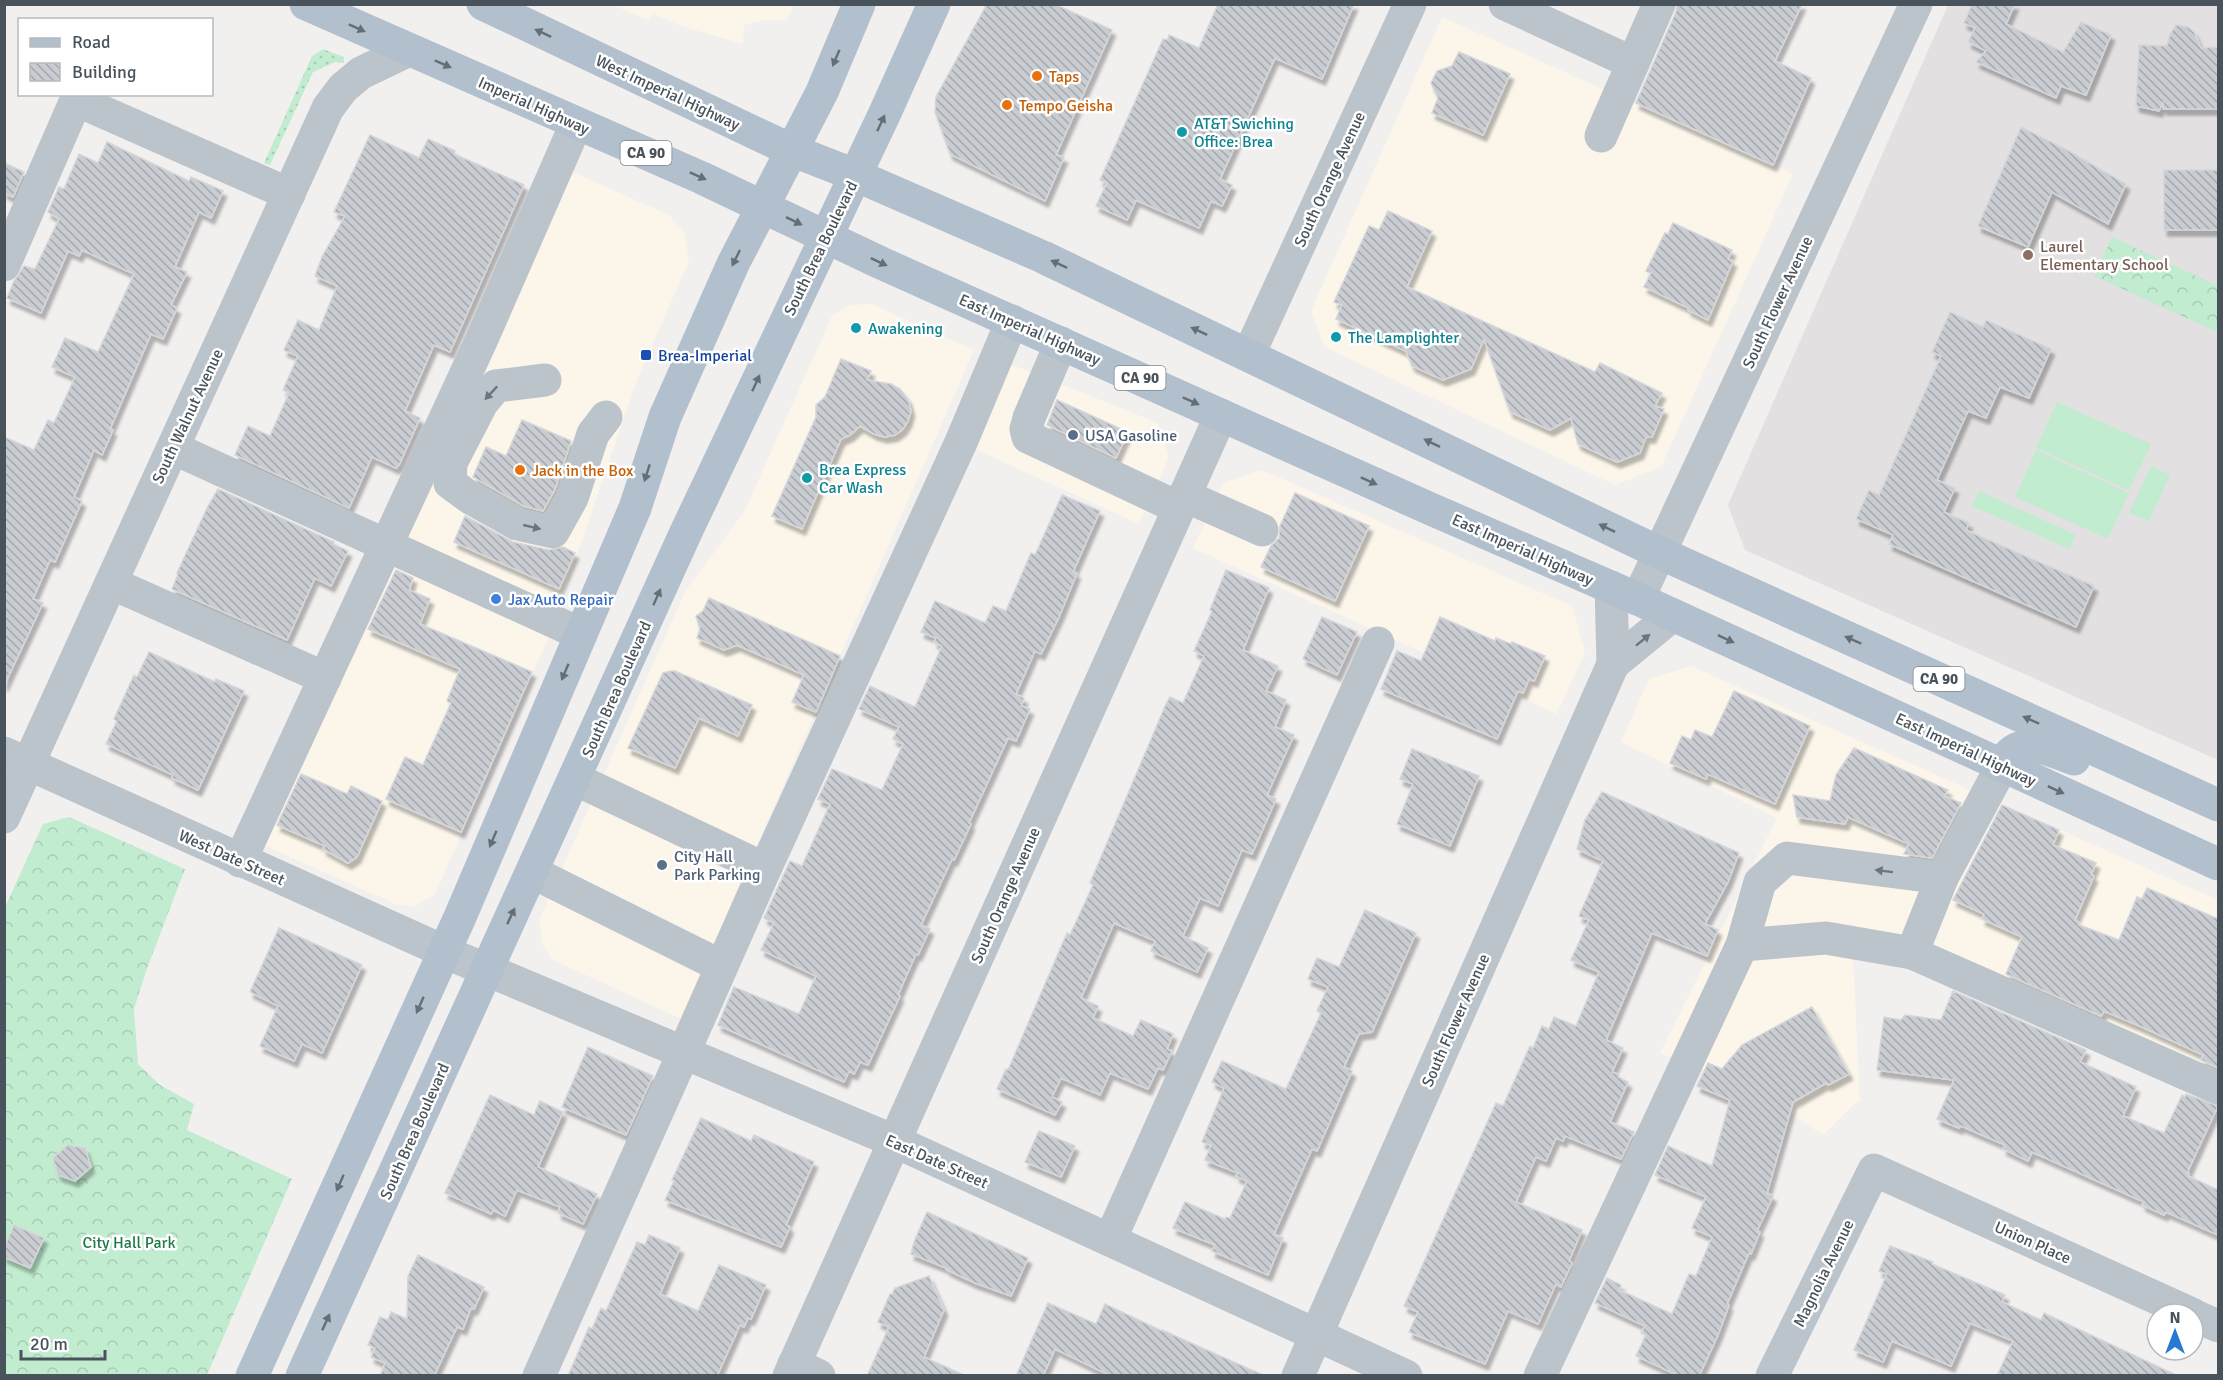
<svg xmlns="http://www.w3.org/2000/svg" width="2223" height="1380" font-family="Signika,sans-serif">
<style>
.commercial{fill:#fbf5ea}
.education{fill:#e2e0e1}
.grass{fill:url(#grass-dots)}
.forest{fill:url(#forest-crowns)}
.garden{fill:#c1ecd0}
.building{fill:url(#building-back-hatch);stroke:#d4d6da;stroke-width:1.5;filter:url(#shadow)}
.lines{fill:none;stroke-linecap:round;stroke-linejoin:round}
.minor{stroke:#bcc4cb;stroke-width:33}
.major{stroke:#b1c0cc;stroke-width:33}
.oneway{fill:#636e77}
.oneway2{fill:#6c757d}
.food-dot{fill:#e8710a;stroke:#fff;stroke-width:2}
.culture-dot{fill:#0f9aa8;stroke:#fff;stroke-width:2}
.education-dot{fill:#8d6e63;stroke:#fff;stroke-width:2}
.transit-dot{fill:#1a4fb4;stroke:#fff;stroke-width:2}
.service-dot{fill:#5c6f8a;stroke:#fff;stroke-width:2}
.shop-dot{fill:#3f7fe0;stroke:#fff;stroke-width:2}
.labels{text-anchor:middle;stroke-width:5;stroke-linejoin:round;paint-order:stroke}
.shield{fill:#fff;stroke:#80878c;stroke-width:1.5}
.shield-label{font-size:15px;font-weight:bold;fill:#49535b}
.food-label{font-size:16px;fill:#c56008;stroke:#fff;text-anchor:start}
.street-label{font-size:16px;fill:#49535b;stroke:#fff}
.culture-label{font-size:16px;fill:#0d838f;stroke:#fff;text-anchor:start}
.education-label{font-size:16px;fill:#785e54;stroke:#fff;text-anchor:start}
.transit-label{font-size:16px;fill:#164399;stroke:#fff;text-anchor:start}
.service-label{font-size:16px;fill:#4e5e75;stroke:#fff;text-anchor:start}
.shop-label{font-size:16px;fill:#366cbe;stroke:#fff;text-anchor:start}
.park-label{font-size:16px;fill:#1e7848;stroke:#fff}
</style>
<defs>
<pattern id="grass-dots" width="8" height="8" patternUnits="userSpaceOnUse" patternTransform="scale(1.5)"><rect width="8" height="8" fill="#c1ecd0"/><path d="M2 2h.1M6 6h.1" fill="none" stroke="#a7ccb5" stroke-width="1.8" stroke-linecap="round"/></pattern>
<pattern id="forest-crowns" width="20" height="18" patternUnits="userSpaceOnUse" patternTransform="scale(1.5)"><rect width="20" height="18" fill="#c1ecd0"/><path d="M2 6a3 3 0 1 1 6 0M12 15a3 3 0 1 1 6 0" fill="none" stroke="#a7ccb5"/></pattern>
<pattern id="building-back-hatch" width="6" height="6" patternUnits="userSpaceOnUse" patternTransform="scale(1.5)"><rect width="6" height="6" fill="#c9ccd1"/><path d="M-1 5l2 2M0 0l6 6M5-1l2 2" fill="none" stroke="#a5a8ad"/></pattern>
<filter id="shadow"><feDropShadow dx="3.5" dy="6" stdDeviation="1.5" flood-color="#0004"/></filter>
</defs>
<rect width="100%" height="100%" fill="#f2efef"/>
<g class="commercial">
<polygon points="613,5 794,5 787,20 766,20 744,25 743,44 681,26 653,14 649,21"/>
<polygon points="1442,17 1793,174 1661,467 1615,485 1325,347 1311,311"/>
<polygon points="563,168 669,215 684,232 689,261 637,380 548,639 435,894 414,907 395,904 261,844"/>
<polygon points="871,304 974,350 681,1019 551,959 542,943 539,920 686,590 744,512 832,316 849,305"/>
<polygon points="1008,363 1158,423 1169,457 1139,524 968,446"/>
<polygon points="1262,470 1572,606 1585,652 1557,714 1193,548 1223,483"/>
<polygon points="1691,666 2218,900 2218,1100 1921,965 1853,957 1860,1101 1852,1106 1823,1135 1752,1088 1660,1053 1777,818 1621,742 1649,679"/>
</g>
<polygon class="education" points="1948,5 2218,5 2218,760 1745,550 1728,505"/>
<polygon class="grass" points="323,49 344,57 344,63 335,62 313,72 270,165 264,163 312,56"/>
<g class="forest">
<polygon points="2112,237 2218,286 2218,328 2217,332 2094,276"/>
<polygon points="69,817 185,869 146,971 134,1009 138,1064 160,1085 194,1104 187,1130 292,1179 207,1375 5,1376 5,907 43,824"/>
</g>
<g class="garden">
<polygon points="2057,402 2151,444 2129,490 2036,448"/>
<polygon points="2036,450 2129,493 2108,539 2015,497"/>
<polygon points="2151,466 2170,475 2149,521 2129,513"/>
<polygon points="1979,491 2076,535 2069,549 1972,506"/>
</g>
<g class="building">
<polygon points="987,4 1054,4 1112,30 1056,155 1064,157 1045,201 950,154 935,112 936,97"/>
<polygon points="1218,4 1354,4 1322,79 1275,58 1220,179 1232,185 1222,206 1211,201 1199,228 1136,200 1127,220 1096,206 1107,183 1100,180 1163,39 1168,40 1169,35 1199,48"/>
<polygon points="1677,4 1802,4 1775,61 1811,78 1773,165 1636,103 1676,12"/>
<polygon points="1972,4 2015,4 2006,24 2063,52 2081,22 2111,35 2086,95 2061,86 2056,98 1976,62 1986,51 1968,42 1975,28 1964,23"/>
<polygon points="2176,25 2188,27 2194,32 2201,48 2218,47 2218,109 2163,109 2163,102 2159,111 2136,106 2139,45 2167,46 2170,34"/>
<polygon points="1459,52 1510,74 1483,135 1432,113 1438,98 1431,83 1437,71 1452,66"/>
<polygon points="2021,127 2069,151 2126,184 2108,224 2052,192 2028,247 1978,226"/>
<polygon points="370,135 419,158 428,139 455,151 454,154 524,185 450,352 434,345 405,411 420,418 399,465 396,468 372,457 349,508 235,455 248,426 270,436 289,393 283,390 298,356 284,350 298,320 319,330 337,286 315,276 322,257 345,216 334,212"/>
<polygon points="107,142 189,181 191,177 223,191 211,218 199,212 175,267 187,272 171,305 177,308 163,339 151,334 110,429 113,430 102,455 94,450 74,497 82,501 55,562 50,560 33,599 43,603 4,686 4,437 34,450 48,420 54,423 75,377 52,367 65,338 98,352 134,274 82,250 79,256 68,251 41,313 7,298 14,281 24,266 35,269 59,219 48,212 59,187 64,189 79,154 98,163"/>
<polygon points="4,163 24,172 13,197 4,193"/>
<rect x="2164" y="170" width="54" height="60"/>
<polygon points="1388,211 1432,231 1407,287 1595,372 1600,363 1662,393 1655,406 1664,409 1652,437 1646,437 1640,453 1617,462 1578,444 1571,418 1550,430 1510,412 1484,339 1471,369 1443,380 1412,366 1406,351 1336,319 1342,305 1334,302 1369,226 1379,230"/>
<polygon points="1673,223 1732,250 1728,259 1733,261 1708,320 1688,310 1689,308 1644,287 1651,273 1646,271 1665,233 1668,234"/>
<polygon points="1950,312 1983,327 1986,320 2051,349 2029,398 2000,387 1986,418 1968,411 1937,480 1955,488 1944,512 1969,523 1966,530 2094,586 2076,627 1889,544 1893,535 1856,519 1869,490 1879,495 1941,356 1932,352"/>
<polygon points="841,359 871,371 867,380 891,384 900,389 908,399 911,411 908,421 903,429 895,435 884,437 874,434 860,426 850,435 841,439 802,529 772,516 816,417 816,405 825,397"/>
<polygon points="1057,400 1128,432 1116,458 1047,425"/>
<polygon points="522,420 571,441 555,489 543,511 524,506 473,477 486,447 506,456"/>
<polygon points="218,489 334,542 333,544 348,551 331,586 315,578 287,640 172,589 178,574 177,573 207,508"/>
<polygon points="1295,493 1369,526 1335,601 1261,567 1271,546 1279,538 1280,526"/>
<polygon points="1062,495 1100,511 1073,572 1077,573 1059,617 1041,654 1035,651 1016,694 1024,698 1021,706 1030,709 1016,741 1008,738 969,823 971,824 954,860 952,859 921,925 930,929 918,955 916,954 898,995 900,996 868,1065 860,1062 854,1074 849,1071 844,1082 718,1025 734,987 799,1014 816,976 761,950 774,923 764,918 790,861 802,866 830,804 818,799 832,769 882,790 903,744 893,739 899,727 859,709 870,686 915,707 942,646 934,642 936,638 921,632 935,601 985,623 993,606 1006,611 1031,553 1035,555"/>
<polygon points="465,516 513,542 549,550 563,547 575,553 559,589 454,542"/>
<polygon points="396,570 413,578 409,590 430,599 420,624 532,672 461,832 386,799 405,757 423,765 451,703 447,701 460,669 368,629"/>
<polygon points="1226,570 1269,588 1243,650 1278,666 1266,691 1286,700 1275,727 1294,735 1267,795 1276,799 1252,854 1242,850 1218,906 1200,898 1183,936 1208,948 1197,972 1151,951 1155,941 1114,923 1081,998 1098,1006 1093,1018 1133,1036 1141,1020 1173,1034 1167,1049 1172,1051 1163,1070 1158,1068 1148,1089 1110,1073 1100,1095 1061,1078 1052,1097 1062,1102 1055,1115 997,1089 1006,1069 1008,1070 1067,933 1070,935 1093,885 1090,883 1166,704 1170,697 1183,703 1204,656 1194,651 1212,611 1210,610"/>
<polygon points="709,598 840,656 816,712 792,702 804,675 737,645 724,650 697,638 700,629 696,616 703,611"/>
<polygon points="1322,617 1357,632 1337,675 1303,659"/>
<polygon points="1440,617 1495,641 1496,638 1511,644 1512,642 1545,656 1534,681 1529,679 1523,693 1518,691 1497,739 1381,689 1397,651 1421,661"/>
<polygon points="149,652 215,682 216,679 244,691 198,790 172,778 173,775 106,744 117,721 114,719 134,675 137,677"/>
<polygon points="671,671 675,671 752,705 738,736 699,718 675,768 628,748 663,673"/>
<polygon points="1734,691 1810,726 1775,804 1708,774 1706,779 1670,763 1682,736 1691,740 1695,730 1712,737"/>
<polygon points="1854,748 1948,790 1944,796 1961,803 1932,858 1904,854 1909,844 1848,817 1845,824 1797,817 1793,795 1830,801 1836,775"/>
<polygon points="1412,749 1479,776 1450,846 1397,824 1413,784 1400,779"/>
<polygon points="301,774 347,794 351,786 382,801 357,857 348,863 323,849 325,846 277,825"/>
<polygon points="1602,792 1739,853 1728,882 1705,924 1718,930 1707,956 1652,933 1606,1040 1623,1048 1612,1072 1619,1075 1618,1077 1628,1082 1610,1122 1634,1132 1621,1159 1565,1136 1563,1141 1556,1138 1546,1161 1536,1157 1516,1202 1582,1230 1569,1261 1572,1263 1561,1287 1556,1284 1538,1324 1508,1311 1485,1364 1409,1332 1418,1312 1404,1306 1496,1103 1503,1106 1530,1046 1533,1048 1542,1026 1549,1029 1554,1017 1576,1026 1599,972 1571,960 1589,920 1579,916 1603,861 1577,849 1585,820"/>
<polygon points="2002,805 2059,830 2053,845 2096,863 2091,875 2094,876 2075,920 2080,923 2079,925 2119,940 2137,897 2142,899 2147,888 2218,919 2218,1068 2201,1060 2203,1055 2142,1027 2104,1011 2101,1016 2006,974 2022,937 1982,919 1984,914 1953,900"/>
<polygon points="1365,910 1416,933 1372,1032 1359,1034 1344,1067 1352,1071 1317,1151 1312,1149 1274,1234 1283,1238 1268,1275 1212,1251 1215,1245 1173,1228 1185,1202 1225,1219 1226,1217 1230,1218 1247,1181 1236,1176 1238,1173 1205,1160 1211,1145 1202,1142 1224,1088 1212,1082 1222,1061 1286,1089 1321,1013 1317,1011 1328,987 1308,979 1317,958 1339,967"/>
<polygon points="279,928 362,965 322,1053 302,1044 294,1061 260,1046 278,1006 250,992"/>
<polygon points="1953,991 2086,1050 2080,1062 2136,1087 2123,1116 2164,1133 2182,1095 2185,1097 2186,1094 2218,1106 2187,1173 2189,1173 2188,1176 2218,1190 2218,1235 2166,1212 2164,1215 2142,1205 2144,1202 2032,1152 2028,1161 2003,1149 2005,1145 1961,1126 1959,1128 1937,1119 1954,1080 1877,1070 1884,1017 1901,1020 1905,1015 1941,1020"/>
<polygon points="1812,1007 1849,1074 1828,1085 1826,1083 1793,1102 1767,1193 1773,1196 1757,1231 1760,1232 1751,1254 1749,1253 1727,1304 1729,1305 1718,1335 1699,1376 1679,1376 1636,1356 1646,1335 1641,1333 1645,1326 1595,1303 1607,1278 1621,1285 1619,1290 1672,1314 1689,1274 1696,1276 1712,1237 1692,1228 1706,1197 1655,1175 1668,1146 1712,1166 1730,1100 1697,1086 1708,1063 1722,1069 1742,1045"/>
<polygon points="588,1047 653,1076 626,1135 562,1107"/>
<polygon points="490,1095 534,1115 540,1101 563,1112 538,1167 597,1194 583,1224 558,1213 560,1207 517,1190 505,1216 493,1210 491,1214 445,1193"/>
<polygon points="701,1118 751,1141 754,1135 814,1162 786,1225 790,1227 781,1247 665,1200 674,1181 672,1180"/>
<polygon points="1039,1131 1075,1146 1061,1177 1025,1162"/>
<polygon points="68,1145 85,1148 91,1167 75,1181 58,1175 53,1158"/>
<polygon points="927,1212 1028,1258 1011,1296 975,1283 947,1270 949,1269 911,1254 914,1242"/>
<polygon points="14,1225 44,1238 30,1268 4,1257 4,1248"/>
<polygon points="649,1235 680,1248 660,1294 698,1311 719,1265 766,1285 751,1319 748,1318 744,1327 740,1325 717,1376 568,1376 589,1327 592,1329 601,1308 606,1311 637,1242 645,1245"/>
<polygon points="1890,1246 1933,1262 1932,1264 2005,1295 2002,1302 2041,1320 2044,1313 2178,1376 1997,1376 2013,1341 1970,1323 1951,1366 1892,1341 1883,1362 1854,1350 1887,1274 1879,1271"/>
<polygon points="418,1255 484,1287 474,1309 471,1308 463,1329 457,1327 434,1376 380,1376 385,1363 371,1357 375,1348 368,1345 380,1317 388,1320 391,1312 407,1319 408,1276"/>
<polygon points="929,1276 944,1310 924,1357 966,1376 867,1376 889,1327 878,1322 890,1294 892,1294 895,1288"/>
<polygon points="1048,1303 1096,1324 1105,1304 1162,1331 1162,1330 1265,1376 1111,1376 1055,1349 1043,1376 1016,1376"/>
</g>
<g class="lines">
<g class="minor">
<polyline points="1505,4 1633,63"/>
<polyline points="1601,136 1659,4"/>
<polyline points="4,265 76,100 289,194"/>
<polyline points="1061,343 1029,418 1026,429 1028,437 1179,508"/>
<polyline points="1249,354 1410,4"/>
<polyline points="545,380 496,386 482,403 451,463 450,483 469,497 517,524 553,532 572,498 593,434 606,417"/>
<polyline points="173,448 581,634"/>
<polyline points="1185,496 1262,530"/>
<polyline points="111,583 325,678"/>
<polyline points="1611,587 1613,664"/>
<polyline points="1638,599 1916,4"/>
<polyline points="4,753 461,959 894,1141 1406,1376"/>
<polyline points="575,779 765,869"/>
<polyline points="4,817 328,108 343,88 361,73 409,50"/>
<polyline points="240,861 481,341 576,124"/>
<polyline points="532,872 721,966"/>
<polyline points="1742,945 1760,882 1787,858 1942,878"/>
<polyline points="1912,953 1942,878 2002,766"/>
<polyline points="1110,1240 1378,643"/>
<polyline points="2193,1315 2218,1326"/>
<polyline points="794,1364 819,1376"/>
<polyline points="539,1376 684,1052 765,869 962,440 1012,321"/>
<polyline points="789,1376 1221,415"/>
<polyline points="1298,1376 1613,664 1673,615"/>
<polyline points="1540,1376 1742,945 1826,938 1912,953 2218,1088"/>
<polyline points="1772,1376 1874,1170 2192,1314"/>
</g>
<g class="major">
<polyline points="306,4 702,178 881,263 1433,510 1638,599 2218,864"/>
<polyline points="483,4 791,150 855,175 1043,257 1660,553 2218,805"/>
<path d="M2002 766C2017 732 2049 750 2074 759"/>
<polyline points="252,1376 460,917 635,508 665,417 733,264 822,92 859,4"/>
<polyline points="302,1376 686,532 884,115 934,4"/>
</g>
</g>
<defs><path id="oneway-solid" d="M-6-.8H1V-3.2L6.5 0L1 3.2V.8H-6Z" transform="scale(1.5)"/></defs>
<g class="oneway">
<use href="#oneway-solid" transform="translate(357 28) rotate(24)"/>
<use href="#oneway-solid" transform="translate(543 33) rotate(-155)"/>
<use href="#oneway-solid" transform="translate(836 58) rotate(113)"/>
<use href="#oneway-solid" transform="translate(443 64) rotate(24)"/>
<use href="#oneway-solid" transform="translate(881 123) rotate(-65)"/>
<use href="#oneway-solid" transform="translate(698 176) rotate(24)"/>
<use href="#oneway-solid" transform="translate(794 221) rotate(26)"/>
<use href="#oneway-solid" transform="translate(736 258) rotate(116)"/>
<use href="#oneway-solid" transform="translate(879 262) rotate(25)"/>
<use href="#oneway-solid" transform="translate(1059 264) rotate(-155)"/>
<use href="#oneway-solid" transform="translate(1199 331) rotate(-155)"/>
<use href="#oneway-solid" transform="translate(756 383) rotate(-65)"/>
<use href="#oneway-solid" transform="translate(1191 401) rotate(24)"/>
<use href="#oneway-solid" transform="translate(1432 443) rotate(-154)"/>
<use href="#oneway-solid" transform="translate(647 473) rotate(108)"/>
<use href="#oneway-solid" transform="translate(1369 481) rotate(24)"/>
<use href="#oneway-solid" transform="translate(1607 528) rotate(-154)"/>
<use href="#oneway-solid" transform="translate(657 597) rotate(-66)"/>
<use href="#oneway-solid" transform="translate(1726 639) rotate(25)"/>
<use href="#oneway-solid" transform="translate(1853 640) rotate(-156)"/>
<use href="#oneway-solid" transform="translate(565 672) rotate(113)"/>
<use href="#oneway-solid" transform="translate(2031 720) rotate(-156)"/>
<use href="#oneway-solid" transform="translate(2056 790) rotate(25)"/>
<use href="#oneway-solid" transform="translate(493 839) rotate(113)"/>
<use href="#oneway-solid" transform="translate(511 916) rotate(-65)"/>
<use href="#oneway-solid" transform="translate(420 1005) rotate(114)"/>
<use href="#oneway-solid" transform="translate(340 1183) rotate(114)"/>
<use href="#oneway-solid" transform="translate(326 1322) rotate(-65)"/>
</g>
<g class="oneway2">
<use href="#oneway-solid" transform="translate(491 393) rotate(133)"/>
<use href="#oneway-solid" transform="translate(532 527) rotate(13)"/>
<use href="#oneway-solid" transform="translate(1643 640) rotate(-39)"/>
<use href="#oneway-solid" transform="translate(1884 871) rotate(-173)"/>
</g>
<g class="food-dot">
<circle cx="1037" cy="76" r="6"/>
<circle cx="1007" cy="105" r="6"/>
<circle cx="520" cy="470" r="6"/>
</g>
<g class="culture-dot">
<circle cx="1182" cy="132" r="6"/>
<circle cx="856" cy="328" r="6"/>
<circle cx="1336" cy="337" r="6"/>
<circle cx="807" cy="478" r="6"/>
</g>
<circle class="education-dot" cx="2028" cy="255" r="6"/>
<rect class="transit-dot" x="640" y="349" width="12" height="12" rx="3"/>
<g class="service-dot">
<circle cx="1073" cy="435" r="6"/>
<circle cx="662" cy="865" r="6"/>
</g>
<circle class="shop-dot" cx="496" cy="599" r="6"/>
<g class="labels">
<g class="shield">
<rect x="620.5" y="141" width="51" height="24" rx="4.5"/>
<rect x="1114.5" y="366" width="51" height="24" rx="4.5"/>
<rect x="1913.5" y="667" width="51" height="24" rx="4.5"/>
</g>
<g class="shield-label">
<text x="646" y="158">CA 90</text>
<text x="1140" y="383">CA 90</text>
<text x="1939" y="684">CA 90</text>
</g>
<g class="food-label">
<text x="1049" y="82">Taps</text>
<text x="1019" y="111">Tempo Geisha</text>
<text x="532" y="476">Jack in the Box</text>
</g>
<g class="street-label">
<text transform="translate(668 92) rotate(25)" y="6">West Imperial Highway</text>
<text transform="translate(534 105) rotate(24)" y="6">Imperial Highway</text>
<text transform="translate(1329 179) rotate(-65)" y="6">South Orange Avenue</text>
<text transform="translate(820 248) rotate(-64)" y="6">South Brea Boulevard</text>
<text transform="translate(1777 302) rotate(-65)" y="6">South Flower Avenue</text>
<text transform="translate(1030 329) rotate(24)" y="6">East Imperial Highway</text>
<text transform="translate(187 416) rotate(-65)" y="6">South Walnut Avenue</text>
<text transform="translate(1523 549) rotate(24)" y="6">East Imperial Highway</text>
<text transform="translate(616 689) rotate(-66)" y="6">South Brea Boulevard</text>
<text transform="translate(1966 749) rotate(25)" y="6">East Imperial Highway</text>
<text transform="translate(232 857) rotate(24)" y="6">West Date Street</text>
<text transform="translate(1005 895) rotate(-66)" y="6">South Orange Avenue</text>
<text transform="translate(1455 1020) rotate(-66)" y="6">South Flower Avenue</text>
<text transform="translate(414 1131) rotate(-66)" y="6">South Brea Boulevard</text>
<text transform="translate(937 1161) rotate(24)" y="6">East Date Street</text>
<text transform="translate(2033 1242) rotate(24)" y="6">Union Place</text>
<text transform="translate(1823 1273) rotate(-64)" y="6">Magnolia Avenue</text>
</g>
<g class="culture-label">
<text x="1194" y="129">AT&amp;T Swiching<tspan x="1194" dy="18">Office: Brea</tspan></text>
<text x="868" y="334">Awakening</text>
<text x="1348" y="343">The Lamplighter</text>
<text x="819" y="475">Brea Express<tspan x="819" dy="18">Car Wash</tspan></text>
</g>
<g class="education-label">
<text x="2040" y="252">Laurel<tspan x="2040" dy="18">Elementary School</tspan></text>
</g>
<g class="transit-label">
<text x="658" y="361">Brea-Imperial</text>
</g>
<g class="service-label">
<text x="1085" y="441">USA Gasoline</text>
<text x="674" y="862">City Hall<tspan x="674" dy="18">Park Parking</tspan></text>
</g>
<g class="shop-label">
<text x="508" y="605">Jax Auto Repair</text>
</g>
<g class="park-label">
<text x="129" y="1248">City Hall Park</text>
</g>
</g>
<rect width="2223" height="1380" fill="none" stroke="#49535b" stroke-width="12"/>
<rect x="18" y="18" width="195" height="78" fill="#ffffff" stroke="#b6babd" stroke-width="1.5"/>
<rect x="30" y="38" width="30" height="9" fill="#b1c0cc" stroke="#b6babd" stroke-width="1.5"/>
<text x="72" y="48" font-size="18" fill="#49535b">Road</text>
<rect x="30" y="63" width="30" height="18" fill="url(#building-back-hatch)" stroke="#b6babd" stroke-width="1.5"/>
<text x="72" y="78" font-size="18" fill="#49535b">Building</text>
<g transform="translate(2175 1332)"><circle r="28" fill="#ffffff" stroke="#b6babd" stroke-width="1.5"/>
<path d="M0-4.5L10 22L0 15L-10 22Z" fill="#2779d4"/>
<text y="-9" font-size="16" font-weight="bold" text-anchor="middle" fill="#49535b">N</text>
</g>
<path d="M21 1350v9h84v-9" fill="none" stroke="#49535b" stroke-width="3"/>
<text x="30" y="1350" font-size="18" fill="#49535b" stroke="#ffffff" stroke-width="4.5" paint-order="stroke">20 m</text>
</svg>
